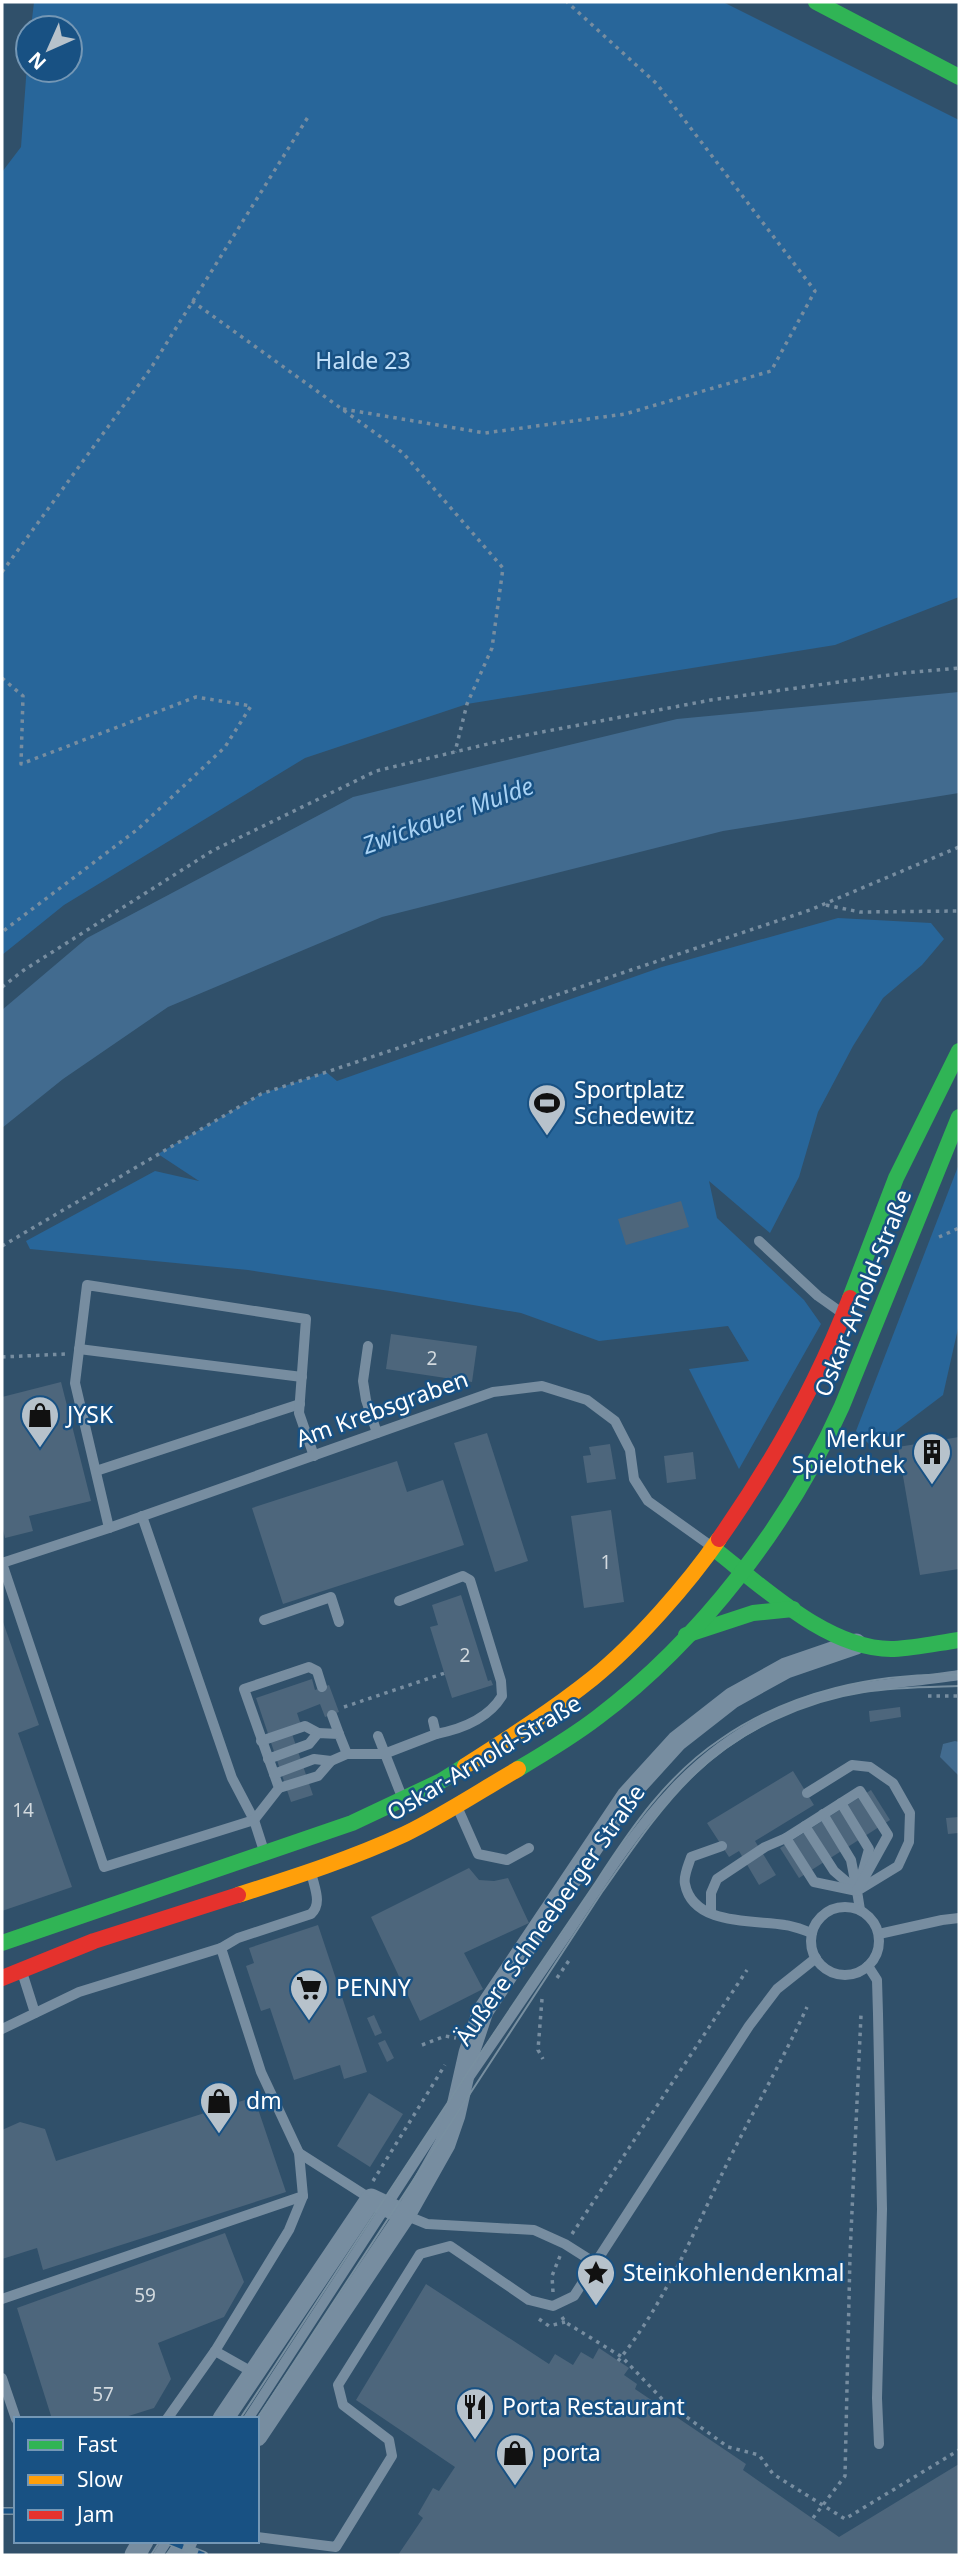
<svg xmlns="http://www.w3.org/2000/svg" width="961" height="2557" font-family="'Noto Sans',sans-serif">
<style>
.green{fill:#28669a}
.water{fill:#426b8f}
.building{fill:#4d667c}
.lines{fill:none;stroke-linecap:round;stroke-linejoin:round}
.path{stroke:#778da0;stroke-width:3.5;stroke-dasharray:3.5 5;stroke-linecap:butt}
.lane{stroke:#778da0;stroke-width:10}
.street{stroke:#778da0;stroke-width:21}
.fast{stroke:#30b455;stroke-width:16}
.slow{stroke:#ff9f0a;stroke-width:16}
.jam{stroke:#e5322d;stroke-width:16}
.tram{stroke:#788fa0;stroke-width:2}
.rail-casing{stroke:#788fa0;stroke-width:8}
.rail{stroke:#185183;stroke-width:5;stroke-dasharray:16;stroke-linecap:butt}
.labels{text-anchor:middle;stroke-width:5;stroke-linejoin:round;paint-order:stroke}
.number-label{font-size:19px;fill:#d2d9de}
.park-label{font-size:23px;fill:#c2e0f9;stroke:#185183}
.poi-label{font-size:23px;fill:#fff;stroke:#185183;text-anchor:start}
.street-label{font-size:23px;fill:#fff;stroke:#185183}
.water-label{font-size:24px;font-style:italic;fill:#a8d2f4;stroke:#185183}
</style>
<rect width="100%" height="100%" fill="#30506a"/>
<g class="green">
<polygon points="34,2 723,2 959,120 959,597 835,645 467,704 305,758 64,905 2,955 2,172 21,147 28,51 28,70 70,70 70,28 31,28"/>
<polygon points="838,918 931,923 944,939 922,965 883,998 853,1046 818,1112 799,1177 770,1233 709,1181 717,1218 804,1300 821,1324 739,1469 689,1369 749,1361 728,1326 599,1341 521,1313 390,1291 248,1270 30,1249 26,1241 155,1171 199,1181 158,1154 261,1094 326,1072 337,1081 662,967"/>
<polygon points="959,1164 959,1324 943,1395 873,1448 856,1431"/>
</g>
<g class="water">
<polygon points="959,692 959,793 723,831 382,917 168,1007 63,1079 2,1128 2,1010 87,938 353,797 677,719"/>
<polygon points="955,1741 959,1742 959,1776 940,1757 943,1744"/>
</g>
<g class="building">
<polygon points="681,1201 689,1227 626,1245 618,1219"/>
<polygon points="391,1334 477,1346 472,1382 386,1369"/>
<polygon points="61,1382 91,1501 29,1516 33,1531 5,1538 2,1525 2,1397"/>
<polygon points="487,1433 528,1561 495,1572 454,1443"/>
<polygon points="959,1437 959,1569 920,1575 898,1447"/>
<polygon points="610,1444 616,1479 587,1483 583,1456 591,1455 589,1447"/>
<polygon points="693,1452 696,1479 667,1483 664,1456"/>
<polygon points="397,1461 407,1492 443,1480 464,1545 283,1604 252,1508"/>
<polygon points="611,1510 624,1602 584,1608 571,1516"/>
<polygon points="461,1595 488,1681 491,1680 493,1685 452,1698 430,1627 438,1625 432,1605"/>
<polygon points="2,1619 39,1725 18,1733 72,1887 2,1911"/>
<polygon points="312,1679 315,1690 329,1685 339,1712 325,1717 320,1704 297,1713 303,1731 292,1734 313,1795 291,1802 256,1698"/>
<polygon points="900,1707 901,1717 870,1722 869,1711"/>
<polygon points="793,1771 814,1805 755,1841 776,1875 759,1885 739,1851 729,1857 707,1823"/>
<polygon points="871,1790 890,1820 799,1878 780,1848"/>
<polygon points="959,1817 959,1833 948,1834 946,1818"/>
<polygon points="469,1868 479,1880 494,1881 508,1878 529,1923 464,1953 483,1989 420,2021 371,1917"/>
<polygon points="318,1925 367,2072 344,2079 340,2065 294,2080 270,2008 261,2011 246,1966 254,1963 249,1948"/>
<polygon points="374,2015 382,2033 375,2036 367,2018"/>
<polygon points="385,2040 394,2058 387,2062 378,2043"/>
<polygon points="369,2093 403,2114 370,2167 337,2146"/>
<polygon points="254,2097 286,2192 43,2270 37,2248 2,2259 2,2130 20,2122 45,2129 56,2161"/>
<polygon points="225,2233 244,2282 224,2317 158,2343 171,2379 154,2408 119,2419 52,2419 17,2308"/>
<polygon points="426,2284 549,2364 555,2354 573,2365 581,2352 593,2359 599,2348 629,2368 624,2375 637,2384 635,2389 746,2464 743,2470 839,2537 959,2464 959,2555 398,2555 423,2518 418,2514 433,2488 439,2491 455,2467 356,2400"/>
</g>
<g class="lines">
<g class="path">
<polyline points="192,301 403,453 503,568 492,648 467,704 455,752"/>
<polyline points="343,409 485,433 625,414 771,371 815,291 657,84 567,2"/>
<polyline points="2,572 151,368 308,117"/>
<polyline points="2,678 23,696 21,764 196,697 251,706 225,747 138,829 2,932"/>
<polyline points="826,905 860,912 959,911"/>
<polyline points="2,987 24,970 212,851 376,771 521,736 711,700 903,673 959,668"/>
<polyline points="939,1237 959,1228"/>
<polyline points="2,1246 261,1094 810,910 959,847"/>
<polyline points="2,1357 66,1354"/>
<polyline points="928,1696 959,1696"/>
<polyline points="344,1707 445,1673"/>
<polyline points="557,1978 570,1959"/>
<polyline points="542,1999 538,2050 543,2059"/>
<polyline points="422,2045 445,2036 456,2038"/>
<polyline points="373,2181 445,2065"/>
<polyline points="572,2234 747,1970"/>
<polyline points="553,2292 552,2276 560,2256"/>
<polyline points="562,2317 565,2322 622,2357 663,2400 728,2447 759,2455 773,2474 845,2519 959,2450"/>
<polyline points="539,2319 549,2326 565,2322"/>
<path d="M618 2361C663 2306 691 2238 722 2174 749 2118 781 2064 807 2007"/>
<polyline points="813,2518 845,2476 850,2255 861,2015"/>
</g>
<g class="lane">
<polyline points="759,1241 818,1296 842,1313"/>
<polyline points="368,1346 363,1381 366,1400 377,1433"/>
<polyline points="79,1349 302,1377"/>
<polyline points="96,1471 300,1404"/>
<polyline points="142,1516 232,1778 254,1820 263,1848"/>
<polyline points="109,1528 75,1383 87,1285 306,1319 299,1413 314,1456"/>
<polyline points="2,1563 109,1528 493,1392 542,1386 587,1400 615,1421 630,1450 634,1479 648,1501 711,1546"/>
<polyline points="2,1563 104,1867 254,1820 279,1788 244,1689 309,1667 317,1671 322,1687"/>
<path d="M399 1601 463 1576 470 1580 501 1681 502 1696C488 1719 462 1729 436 1734"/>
<polyline points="264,1620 331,1597 339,1622"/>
<polyline points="332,1715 339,1734"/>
<polyline points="378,1736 402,1797"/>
<polyline points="261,1741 305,1726 318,1733"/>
<polyline points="268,1759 309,1744 318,1733 339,1734 347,1754"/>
<polyline points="274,1774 314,1759 331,1761"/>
<polyline points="279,1788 318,1776 331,1761 347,1754 384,1754 436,1734 433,1721"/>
<polyline points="807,1793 852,1765 870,1767 893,1783 910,1813 909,1842 898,1866 857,1891 860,1910"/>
<polyline points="841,1803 869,1849 862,1874"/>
<polyline points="459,1811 478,1854 507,1860 529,1848"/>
<polyline points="823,1814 851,1860 857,1891"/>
<polyline points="805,1826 834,1871 855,1889"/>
<polyline points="786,1838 814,1882 857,1891"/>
<path d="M722 1846 691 1857C689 1864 683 1876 685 1884 693 1926 754 1920 785 1925 794 1926 803 1930 812 1933"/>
<circle cx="845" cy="1941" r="34"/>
<polyline points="711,1913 711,1893 717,1879 765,1847 786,1838 860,1791 888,1835 857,1891"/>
<polyline points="879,1934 942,1920 959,1918"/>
<path d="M221 1948 238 1938 311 1914C322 1904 315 1889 312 1876"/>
<polyline points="868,1966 877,1980 878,2014 882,2209 877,2398 879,2444"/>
<polyline points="22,1972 35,2013"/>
<polyline points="2,2029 79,1992 221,1948 261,2072 299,2153 303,2196 2,2299"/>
<path d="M470 2076C502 2029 534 1983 566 1936 632 1836 688 1742 808 1701 857 1684 909 1683 959 1675"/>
<polyline points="299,2153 371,2199"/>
<polyline points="405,2215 427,2224 534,2230 565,2244 595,2263"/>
<polyline points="215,2351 254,2373"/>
<polyline points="2,2378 16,2419"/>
<polyline points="167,2419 215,2351 289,2230 303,2196"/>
<polyline points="248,2419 450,2108"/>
<polyline points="257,2537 336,2547 392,2456 389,2440 343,2405 338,2385 420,2254 450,2246 529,2300 553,2306 574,2296 749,2026 777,1989 816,1958"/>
<polyline points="158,2555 167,2541"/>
</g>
<g class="street">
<polyline points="223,2419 371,2199 405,2215"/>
<polyline points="257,2436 405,2215 445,2144 455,2115 469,2053 483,2011 627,1796 677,1741 732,1698 786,1668 856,1644"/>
<polyline points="135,2555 143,2541"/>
<polyline points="178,2555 187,2541"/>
</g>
<g class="fast">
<polyline points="816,2 959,77"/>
<polyline points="850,1298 896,1178 959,1051"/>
<path d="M713 1548C762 1586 829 1651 894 1649 916 1648 938 1643 959 1640"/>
<polyline points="686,1635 753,1613 793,1609"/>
<path d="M518 1769C545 1753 572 1737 598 1717 700 1640 790 1523 842 1406L959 1117"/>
<polyline points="2,1943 352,1823 441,1781 465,1766"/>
</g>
<g class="slow">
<path d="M465 1766C509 1738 553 1710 593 1678 636 1643 688 1584 719 1539"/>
<path d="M238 1895C294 1877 351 1859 405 1834 444 1815 480 1791 518 1769"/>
</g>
<g class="jam">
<path d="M719 1539C771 1465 817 1384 850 1298"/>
<polyline points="2,1978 94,1941 238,1895"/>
</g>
<g class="tram">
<path d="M240 2419C338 2270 435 2120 535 1972 555 1942 576 1912 596 1882 631 1828 667 1775 721 1739 791 1691 875 1673 959 1675"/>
<path d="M257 2419 602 1892C631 1851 660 1807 697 1772 741 1730 805 1701 864 1692 895 1687 927 1687 959 1686"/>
<polyline points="151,2555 160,2541"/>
<polyline points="166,2555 176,2541"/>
</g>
<defs>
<g id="rail">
<polyline points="2,2511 16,2511"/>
<polyline points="168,2541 204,2555"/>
</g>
</defs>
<use href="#rail" class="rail-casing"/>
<use href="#rail" class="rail"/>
</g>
<defs>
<symbol id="stadium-pin" viewBox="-11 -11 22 30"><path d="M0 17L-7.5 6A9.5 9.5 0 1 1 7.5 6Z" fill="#b7c2cb" stroke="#185183"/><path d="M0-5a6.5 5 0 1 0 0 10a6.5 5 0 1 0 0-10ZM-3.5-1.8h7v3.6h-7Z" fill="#111"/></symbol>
<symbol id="shop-pin" viewBox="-11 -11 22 30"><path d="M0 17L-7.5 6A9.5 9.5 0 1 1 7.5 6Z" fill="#b7c2cb" stroke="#185183"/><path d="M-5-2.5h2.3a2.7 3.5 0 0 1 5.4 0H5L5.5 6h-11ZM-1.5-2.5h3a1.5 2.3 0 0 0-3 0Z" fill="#111"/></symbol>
<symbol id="building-pin" viewBox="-11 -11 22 30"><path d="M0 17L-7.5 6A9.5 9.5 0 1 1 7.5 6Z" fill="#b7c2cb" stroke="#185183"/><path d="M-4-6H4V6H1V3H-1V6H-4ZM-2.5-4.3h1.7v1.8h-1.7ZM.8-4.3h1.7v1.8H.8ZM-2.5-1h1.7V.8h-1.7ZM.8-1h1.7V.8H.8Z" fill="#111"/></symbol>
<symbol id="supermarket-pin" viewBox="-11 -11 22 30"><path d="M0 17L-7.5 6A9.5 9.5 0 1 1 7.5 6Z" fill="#b7c2cb" stroke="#185183"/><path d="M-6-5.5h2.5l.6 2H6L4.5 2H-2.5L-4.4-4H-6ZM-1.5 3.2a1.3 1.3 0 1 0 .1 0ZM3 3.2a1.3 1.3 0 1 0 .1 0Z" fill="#111"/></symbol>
<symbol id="sight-pin" viewBox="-11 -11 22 30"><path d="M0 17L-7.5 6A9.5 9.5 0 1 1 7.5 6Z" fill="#b7c2cb" stroke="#185183"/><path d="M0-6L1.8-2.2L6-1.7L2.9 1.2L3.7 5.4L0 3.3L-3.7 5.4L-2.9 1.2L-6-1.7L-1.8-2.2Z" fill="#111"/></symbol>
<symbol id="restaurant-pin" viewBox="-11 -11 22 30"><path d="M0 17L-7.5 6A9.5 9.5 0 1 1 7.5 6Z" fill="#b7c2cb" stroke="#185183"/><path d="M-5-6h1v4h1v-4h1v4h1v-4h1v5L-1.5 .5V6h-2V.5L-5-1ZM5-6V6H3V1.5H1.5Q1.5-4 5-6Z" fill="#111"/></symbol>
</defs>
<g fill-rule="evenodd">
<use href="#stadium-pin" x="525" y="1081" width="44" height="60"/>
<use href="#shop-pin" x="18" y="1393" width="44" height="60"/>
<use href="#building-pin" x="910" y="1430" width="44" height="60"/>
<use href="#supermarket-pin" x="287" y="1966" width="44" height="60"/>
<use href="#shop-pin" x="197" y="2079" width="44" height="60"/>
<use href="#sight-pin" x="574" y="2251" width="44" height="60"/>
<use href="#restaurant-pin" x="453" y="2385" width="44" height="60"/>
<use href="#shop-pin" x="493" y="2431" width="44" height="60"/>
</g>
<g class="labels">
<g class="number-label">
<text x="432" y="1365">2</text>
<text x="606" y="1569">1</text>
<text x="465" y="1662">2</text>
<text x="23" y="1817">14</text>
<text x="145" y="2302">59</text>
<text x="103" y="2401">57</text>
</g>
<g class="park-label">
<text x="363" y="369">Halde 23</text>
</g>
<g class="poi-label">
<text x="574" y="1098">Sportplatz<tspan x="574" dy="26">Schedewitz</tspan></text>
<text x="67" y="1423">JYSK</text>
<text x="905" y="1447" text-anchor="end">Merkur<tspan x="905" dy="26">Spielothek</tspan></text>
<text x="336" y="1996">PENNY</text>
<text x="246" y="2109">dm</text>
<text x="623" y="2281">Steinkohlendenkmal</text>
<text x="502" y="2415">Porta Restaurant</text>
<text x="542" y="2461">porta</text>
</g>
<g class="street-label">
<text transform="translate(863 1293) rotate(-68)" y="8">Oskar-Arnold-Straße</text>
<text transform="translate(382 1409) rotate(-20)" y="8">Am Krebsgraben</text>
<text transform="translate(484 1758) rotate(-31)" y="8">Oskar-Arnold-Straße</text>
<text transform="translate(550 1915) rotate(-55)" y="8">Äußere Schneeberger Straße</text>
</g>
<g class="water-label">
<text transform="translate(448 816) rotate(-20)" y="8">Zwickauer Mulde</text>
</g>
</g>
<rect width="961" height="2557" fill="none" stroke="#ffffff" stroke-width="7"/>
<rect x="14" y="2417" width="245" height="126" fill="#185183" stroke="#7497b5" stroke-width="2"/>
<rect x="28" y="2440" width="35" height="10" fill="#30b455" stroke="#7497b5" stroke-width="2"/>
<text x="77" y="2452" font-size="21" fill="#ffffff">Fast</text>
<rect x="28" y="2475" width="35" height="10" fill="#ff9f0a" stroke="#7497b5" stroke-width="2"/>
<text x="77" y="2487" font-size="21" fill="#ffffff">Slow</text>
<rect x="28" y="2510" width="35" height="10" fill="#e5322d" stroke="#7497b5" stroke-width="2"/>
<text x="77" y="2522" font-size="21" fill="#ffffff">Jam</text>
<g transform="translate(49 49) rotate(225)"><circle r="33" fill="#185183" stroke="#7497b5" stroke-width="2"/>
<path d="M0-5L12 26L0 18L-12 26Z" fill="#b7c2cb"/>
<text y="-10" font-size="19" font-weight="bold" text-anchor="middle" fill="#ffffff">N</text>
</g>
</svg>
